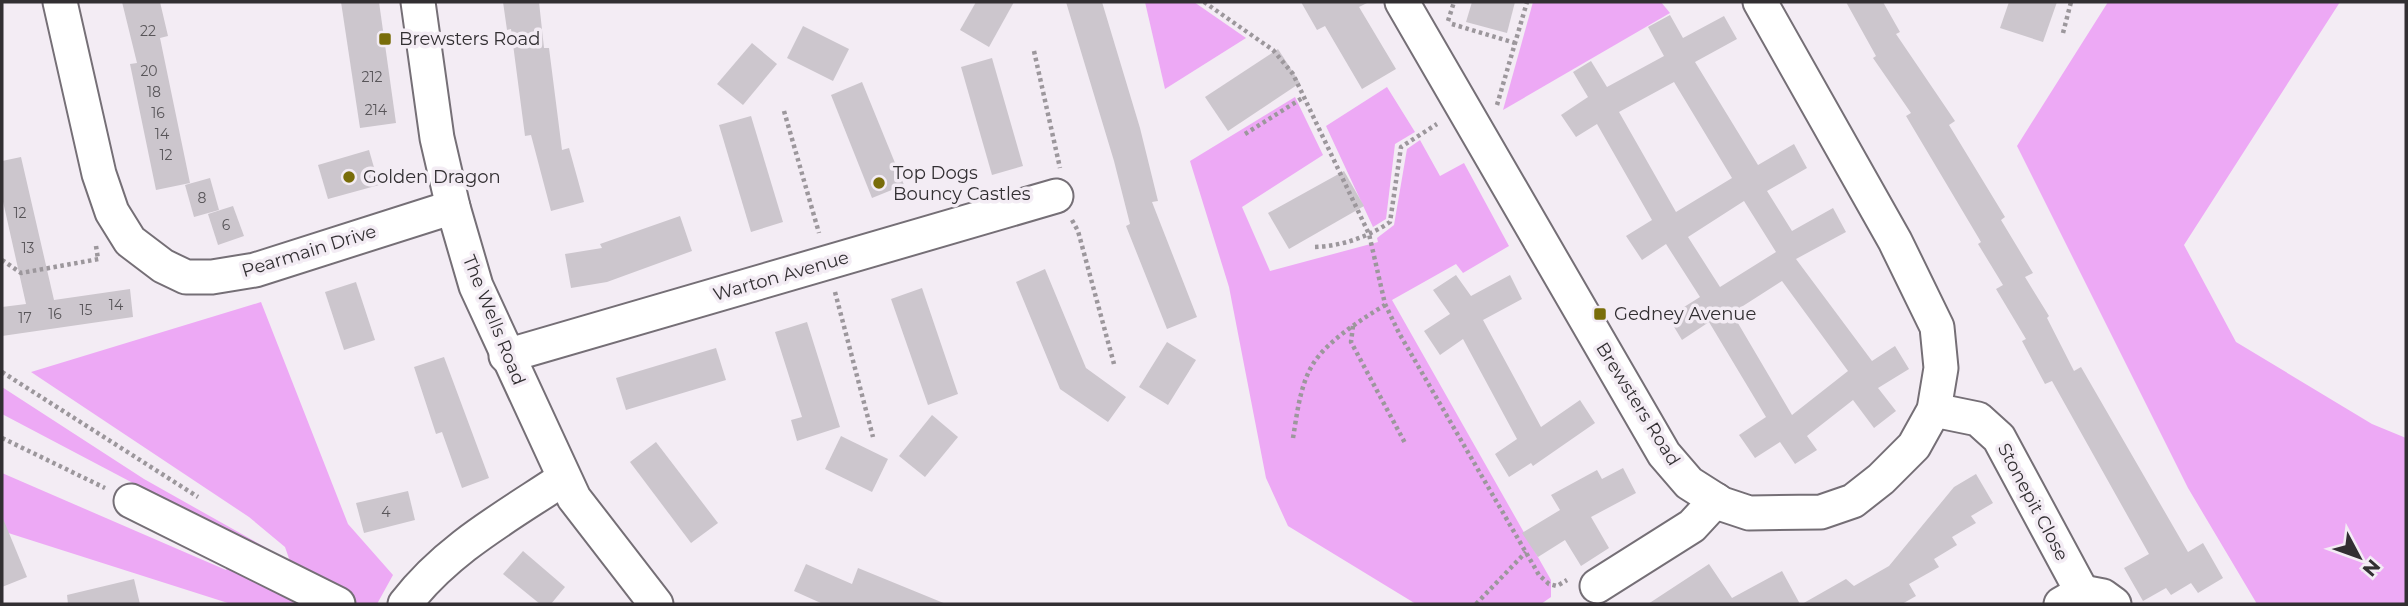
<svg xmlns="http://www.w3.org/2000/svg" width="2408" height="606" font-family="Montserrat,sans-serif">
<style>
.green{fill:#eda9f5}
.building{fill:#ccc6cd;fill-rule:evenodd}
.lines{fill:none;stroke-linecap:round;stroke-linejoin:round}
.minor-casing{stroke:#756f76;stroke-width:37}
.path{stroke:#9c979c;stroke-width:4.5;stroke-dasharray:3.5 3.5;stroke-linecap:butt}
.minor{stroke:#fff;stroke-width:33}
.poi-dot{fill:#796d09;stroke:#f3ecf4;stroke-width:2.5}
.labels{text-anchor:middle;stroke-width:7;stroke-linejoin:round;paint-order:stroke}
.number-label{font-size:14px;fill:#585559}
.poi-label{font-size:18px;fill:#322f32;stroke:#f3ecf4;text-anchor:start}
.street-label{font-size:18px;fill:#322f32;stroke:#f3ecf4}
</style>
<rect width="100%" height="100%" fill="#f3ecf4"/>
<g class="green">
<polygon points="1145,2 1194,2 1246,38 1165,89"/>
<polygon points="1533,2 1661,2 1670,13 1503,110"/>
<polygon points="2108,2 2340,2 2184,245 2236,342 2372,424 2406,438 2406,604 2257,604 2188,488 2017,146"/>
<polygon points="1387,87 1415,132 1395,144 1386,219 1373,227 1326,126"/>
<polygon points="1295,97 1323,155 1242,207 1270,271 1378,242 1377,238 1394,225 1407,149 1420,140 1440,176 1464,163 1509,246 1463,273 1456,264 1392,300 1551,580 1551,597 1541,604 1416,604 1288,526 1266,478 1229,287 1190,161"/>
<polygon points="261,302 348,524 393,575 377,604 352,604 294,573 285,547 249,517 31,372"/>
<polygon points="2,387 144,479 270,550 279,560 2,414"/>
<polygon points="2,473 226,570 230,558 314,604 231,604 2,531"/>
</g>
<g class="building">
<polygon points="122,2 160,2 168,36 160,38 190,183 156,190 130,64 137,63"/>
<polygon points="341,2 379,2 396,123 360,128"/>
<polygon points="503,2 539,2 544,48 549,48 562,150 569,148 584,202 551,211 531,135 525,136 511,29 507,30"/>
<polygon points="976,2 1014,2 989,47 960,30"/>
<polygon points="1066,2 1102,2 1140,128 1158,201 1152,202 1197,317 1167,329 1126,226 1130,224 1114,161"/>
<polygon points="1301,2 1369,2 1359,7 1396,69 1362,89 1325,26 1317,30"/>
<polygon points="1472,2 1515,2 1507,33 1466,22"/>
<polygon points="1846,2 1883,2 1900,32 1896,34 1955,121 1949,125 2005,217 2001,220 2033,273 2025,277 2049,316 2047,318 2074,371 2081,367 2188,552 2203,543 2223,578 2198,593 2191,583 2171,595 2166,588 2143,601 2124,568 2149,554 2052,381 2045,384 2022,341 2026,339 1996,289 2003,285 1978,244 1981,242 1906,116 1911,113 1873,58 1876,56"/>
<polygon points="2009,2 2057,2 2043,42 2000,28"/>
<path d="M1670 15 1683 38 1724 16 1737 39 1695 62 1758 165 1794 144 1807 168 1767 191 1792 231 1833 208 1846 232 1796 259 1872 361 1895 346 1909 369 1878 388 1896 411 1874 428 1853 400 1807 436 1817 450 1795 464 1780 442 1755 458 1739 435 1766 417 1709 322 1682 340 1668 317 1700 297 1666 244 1642 260 1626 236 1652 220 1597 124 1576 137 1561 115 1588 97 1573 72 1591 61 1607 87 1664 56 1648 27ZM1674 82 1732 178 1676 212 1619 112ZM1744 201 1776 252 1720 287 1688 237ZM1782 281 1848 371 1792 415 1732 313Z"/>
<polygon points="803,26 849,49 833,81 787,58"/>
<polygon points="752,43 777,64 743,105 717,84"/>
<polygon points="1278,49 1300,83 1228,131 1205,97"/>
<polygon points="992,58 1023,166 992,175 961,67"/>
<polygon points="862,82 904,185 872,198 831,95"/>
<polygon points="751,116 783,222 751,232 719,125"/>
<polygon points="369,150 379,185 328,199 318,165"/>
<polygon points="21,157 54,300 130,289 133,317 2,336 2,307 26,304 2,197 2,161"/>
<polygon points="1344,171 1364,206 1289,249 1268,213"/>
<polygon points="210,178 219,210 194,217 185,185"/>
<polygon points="233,206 244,236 218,245 208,214"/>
<polygon points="680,216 692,251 607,282 571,288 565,254 602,248 600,244"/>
<polygon points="1045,269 1086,368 1126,397 1108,422 1060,389 1016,282"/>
<polygon points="1456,275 1471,296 1510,275 1522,299 1483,320 1541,427 1580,400 1595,423 1533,466 1531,463 1509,477 1495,454 1517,439 1463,339 1440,355 1424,331 1450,314 1433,290"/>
<polygon points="356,282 375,340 344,350 325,292"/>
<polygon points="922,288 958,394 928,405 891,299"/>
<polygon points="807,322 840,427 797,441 791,420 802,417 775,332"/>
<polygon points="1167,342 1196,360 1168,405 1139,387"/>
<polygon points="716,348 726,380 626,410 616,378"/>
<polygon points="444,357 489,478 462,488 442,432 436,434 414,367"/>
<polygon points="932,415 958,437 925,477 899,456"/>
<polygon points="841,436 888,459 872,492 825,469"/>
<polygon points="656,442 718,523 691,543 630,462"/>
<polygon points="1623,468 1636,493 1591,517 1609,548 1581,566 1565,540 1538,557 1522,533 1560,510 1551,495 1597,470 1602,479"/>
<polygon points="1976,474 1993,503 1971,516 1976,523 1952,537 1957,545 1934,559 1939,567 1909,584 1916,596 1902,604 1802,604 1846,579 1854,586 1889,566 1954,487"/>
<polygon points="408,491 415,520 364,533 356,503"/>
<polygon points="2,516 27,577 2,587"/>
<polygon points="523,551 565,587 551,604 540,604 503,574"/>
<polygon points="806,564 852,584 858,568 946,604 823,604 794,591"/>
<polygon points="1709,564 1732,598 1782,571 1800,604 1648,604"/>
<polygon points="134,579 140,604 68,604 67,595"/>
</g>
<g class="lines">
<defs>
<g id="minor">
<polyline points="60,2 99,174 112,212 130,241 163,266 186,277 212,277 255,270 453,207"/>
<polyline points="418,2 437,138 453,207 476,286 574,498 656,604"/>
<polyline points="1402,2 1664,454 1689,483 1722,504 1749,513 1821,512 1853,501 1881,479 1914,446 1934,410 1941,368 1937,327 1895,241 1760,2"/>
<polyline points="506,356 1056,196"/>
<polyline points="1934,410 1978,419 1999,438 2082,592 2061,604"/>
<polyline points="131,501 338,604"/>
<polyline points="1597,586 1692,526 1716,500"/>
<polyline points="2082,592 2103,596 2114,604"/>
<path d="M405 604C447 549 506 517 563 479"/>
</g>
</defs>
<use href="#minor" class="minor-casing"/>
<g class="path">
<polyline points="1204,2 1273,50 1293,74 1369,234 1385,304 1399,333 1539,575 1549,584 1557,586 1567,580"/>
<polyline points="1448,21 1454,2"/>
<polyline points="1452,24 1515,43"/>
<polyline points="2063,33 2071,2"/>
<polyline points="1034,51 1060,168"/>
<polyline points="1497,105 1527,2"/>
<polyline points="784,111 819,233"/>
<polyline points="1245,134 1304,97"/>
<polyline points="1072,220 1078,231 1114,364"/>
<polyline points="96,246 98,259"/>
<path d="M1315 247C1342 246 1368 237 1390 222L1401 147 1437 124"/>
<polyline points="2,260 21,273 99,259"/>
<polyline points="835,292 873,437"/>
<polyline points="1353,326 1351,342 1405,443"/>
<polyline points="2,372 198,497"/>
<polyline points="2,438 105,488"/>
<path d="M1293 438C1297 414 1300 385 1313 364 1327 341 1362 319 1385 305"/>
<polyline points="1476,604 1526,552"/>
</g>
<use href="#minor" class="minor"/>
</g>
<g class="poi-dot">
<rect x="378" y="32" width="14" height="14" rx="3.5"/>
<circle cx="349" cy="177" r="7"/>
<circle cx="879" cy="183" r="7"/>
<rect x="1593" y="307" width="14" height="14" rx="3.5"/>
</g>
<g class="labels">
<g class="number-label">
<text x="148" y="36">22</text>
<text x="149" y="76">20</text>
<text x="372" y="82">212</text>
<text x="154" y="97">18</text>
<text x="376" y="115">214</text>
<text x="158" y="118">16</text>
<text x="162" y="139">14</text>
<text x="166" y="160">12</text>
<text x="202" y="203">8</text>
<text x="20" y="218">12</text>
<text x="226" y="230">6</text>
<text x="28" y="253">13</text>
<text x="116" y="310">14</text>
<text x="86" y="315">15</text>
<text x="55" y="319">16</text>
<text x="25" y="323">17</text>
<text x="386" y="517">4</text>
</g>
<g class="poi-label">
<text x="399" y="45">Brewsters Road</text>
<text x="893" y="179">Top Dogs<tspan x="893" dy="21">Bouncy Castles</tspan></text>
<text x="363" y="183">Golden Dragon</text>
<text x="1614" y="320">Gedney Avenue</text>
</g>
<g class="street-label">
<text transform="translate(309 251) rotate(-17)" y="6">Pearmain Drive</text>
<text transform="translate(781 276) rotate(-16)" y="6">Warton Avenue</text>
<text transform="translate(494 320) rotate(68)" y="6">The Wells Road</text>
<text transform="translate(1638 404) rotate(58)" y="6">Brewsters Road</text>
<text transform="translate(2033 502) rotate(62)" y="6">Stonepit Close</text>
</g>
</g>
<rect width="2408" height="606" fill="none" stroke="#322f32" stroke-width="7"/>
<g transform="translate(2359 557) rotate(131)" stroke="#f3ecf4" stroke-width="5" paint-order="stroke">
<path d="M0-5L12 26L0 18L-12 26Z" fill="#322f32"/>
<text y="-10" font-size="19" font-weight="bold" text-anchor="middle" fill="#322f32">N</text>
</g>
</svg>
